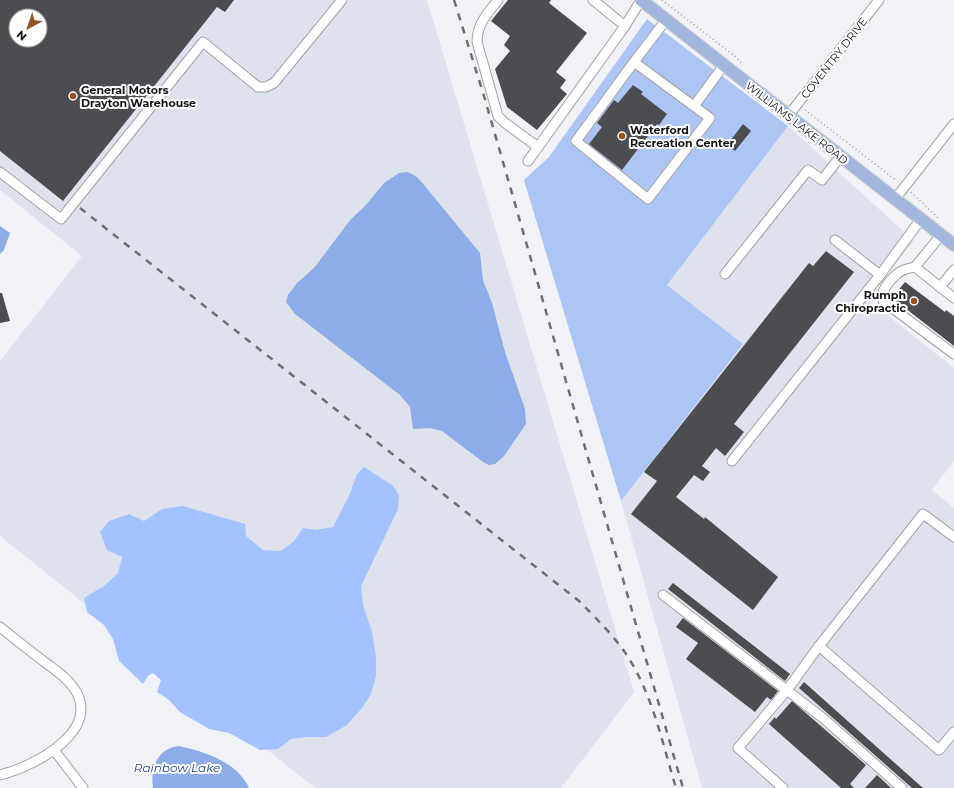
<svg xmlns="http://www.w3.org/2000/svg" width="954" height="788" font-family="Montserrat,sans-serif">
<style>
.built{fill:#dde2ed;fill-rule:evenodd}
.green{fill:#adc5f4}
.forest{fill:#a3c2ff}
.water{fill:#8eade8}
.building{fill:#4b4d51;fill-rule:evenodd}
.lines{fill:none;stroke-linecap:round;stroke-linejoin:round}
.minor-casing{stroke:#a0a2a7;stroke-width:11}
.major-casing{stroke:#d0d0d0;stroke-width:14}
.path{stroke:#9a9b9f;stroke-width:1.5;stroke-dasharray:1 3;stroke-linecap:butt}
.minor{stroke:#fff;stroke-width:9}
.major{stroke:#a3b7de;stroke-width:12}
.rail{stroke:#6d6f71;stroke-width:2.5;stroke-dasharray:7 7;stroke-linecap:butt}
.poi-dot{fill:#955322;stroke:#fff;stroke-width:1.5}
.labels{text-anchor:middle;stroke-width:4;stroke-linejoin:round;paint-order:stroke}
.street-label{font-size:11px;fill:#121314;stroke:#fff}
.poi-label{font-size:11px;font-weight:bold;fill:#121314;stroke:#fff;text-anchor:start}
.water-label{font-size:12px;font-style:italic;fill:#25448a;stroke:#fff}
</style>
<rect width="100%" height="100%" fill="#f0f2f7"/>
<g class="built">
<path d="M0 0H427L634 692 561 788H315L0 536V361L82 256 0 190ZM16 16H40V40H16Z"/>
<polygon points="788,126 914,241 867,299 954,368 954,461 932,490 954,508 954,788 702,788 621,501 743,344 667,285"/>
</g>
<polygon class="green" points="647,19 788,126 667,285 743,344 621,501 524,180 549,157"/>
<polygon class="forest" points="364,467 392,485 399,495 398,509 361,586 363,605 372,632 376,657 376,676 371,694 362,708 347,725 326,737 307,737 291,739 278,749 260,750 229,733 209,729 180,712 169,700 157,692 161,680 153,673 148,676 143,684 119,661 113,639 104,625 87,612 84,598 104,586 118,573 122,557 107,550 100,532 109,521 129,514 144,521 162,509 183,506 245,524 246,536 263,550 281,551 294,541 303,528 315,530 333,527 349,496 357,474"/>
<g class="water">
<polygon points="408,172 417,177 424,185 480,253 483,280 492,303 505,352 525,409 526,424 504,456 495,464 489,465 483,462 442,431 430,428 413,429 410,407 400,395 295,314 286,302 288,295 297,283 314,268 351,219 365,206 384,183 399,173"/>
<polygon points="0,226 10,233 4,250 0,254"/>
<path d="M179 746C206 752 237 762 249 788H153C150 769 157 748 179 746Z"/>
</g>
<g class="building">
<path d="M0 0H234L225 12 217 7 63 201 0 151ZM16 16H40V40H16Z"/>
<polygon points="508,0 551,0 549,3 587,33 556,72 566,80 560,88 567,94 537,130 507,107 495,69 510,51 504,45 510,36 491,21"/>
<polygon points="633,85 643,92 641,94 667,114 659,125 657,124 622,170 589,144 602,127 597,123 614,100 618,103"/>
<polygon points="743,124 751,131 735,151 727,145"/>
<polygon points="826,251 854,272 734,424 744,432 725,456 716,448 702,466 710,472 703,481 694,475 676,497 704,519 705,517 778,577 753,610 631,514 657,481 644,472 809,263 813,266"/>
<polygon points="905,282 945,312 946,310 954,316 954,346 892,298"/>
<polygon points="0,293 2,293 10,321 0,323"/>
<polygon points="673,583 790,674 785,681 668,589"/>
<polygon points="683,618 778,691 771,700 767,697 755,712 686,659 698,643 676,627"/>
<polygon points="804,682 888,757 923,788 912,788 799,688"/>
<polygon points="792,701 866,765 850,784 854,788 841,788 769,724 775,717 776,719"/>
<polygon points="877,775 891,788 865,788"/>
</g>
<g class="lines">
<defs>
<g id="minor">
<path d="M498 0C487 14 477 24 477 42L498 116 505 123 538 147"/>
<polyline points="593,0 625,26"/>
<polyline points="634,62 576,141 648,199 710,118 634,62 666,20"/>
<polyline points="694,106 724,65"/>
<polyline points="788,116 879,0"/>
<polyline points="528,161 625,26 641,0"/>
<polyline points="0,172 61,219 203,42 258,87 266,87 274,83 342,0"/>
<polyline points="895,199 954,124"/>
<polyline points="835,240 880,275"/>
<path d="M915 267C909 268 902 269 897 274 890 280 879 292 883 301L954 354"/>
<polyline points="954,270 940,287 954,298"/>
<polyline points="725,274 808,170 822,180 840,157"/>
<polyline points="940,287 915,267 941,235"/>
<polyline points="732,461 880,275 921,219"/>
<polyline points="954,537 923,514 819,646 939,750 954,732"/>
<polyline points="663,595 823,718 902,788"/>
<path d="M0 627C15 639 30 651 46 663 55 670 66 677 73 687 105 730 33 767 0 775"/>
<polyline points="54,750 83,788"/>
<polyline points="783,788 738,748 787,690 819,646"/>
</g>
<polyline id="major" points="641,0 954,245"/>
</defs>
<use href="#minor" class="minor-casing"/>
<use href="#major" class="major-casing"/>
<g class="path">
<polyline points="662,0 736,57 743,65"/>
<polyline points="805,110 897,181"/>
<polyline points="911,192 938,218"/>
</g>
<use href="#minor" class="minor"/>
<use href="#major" class="major"/>
<g class="rail">
<polyline points="454,0 484,96 683,788"/>
<path d="M80 208 579 601C595 617 611 633 624 651 652 691 662 742 676 788"/>
</g>
</g>
<g class="poi-dot">
<circle cx="73" cy="96" r="4"/>
<circle cx="622" cy="136" r="4"/>
<circle cx="914" cy="301" r="4"/>
</g>
<g class="labels">
<g class="street-label">
<text transform="translate(834 58) rotate(-52)" y="4">COVENTRY DRIVE</text>
<text transform="translate(797 123) rotate(38)" y="4">WILLIAMS LAKE ROAD</text>
</g>
<g class="poi-label">
<text x="81" y="94">General Motors<tspan x="81" dy="13">Drayton Warehouse</tspan></text>
<text x="630" y="134">Waterford<tspan x="630" dy="13">Recreation Center</tspan></text>
<text x="906" y="299" text-anchor="end">Rumph<tspan x="906" dy="13">Chiropractic</tspan></text>
</g>
<g class="water-label">
<text x="177" y="772">Rainbow Lake</text>
</g>
</g>
<g transform="translate(28 28) rotate(220)"><circle r="19" fill="#ffffff" stroke="#a0a1a1"/>
<path d="M0-3L7 15L0 10L-7 15Z" fill="#955322"/>
<text y="-6" font-size="11" font-weight="bold" text-anchor="middle" fill="#121314">N</text>
</g>
</svg>
